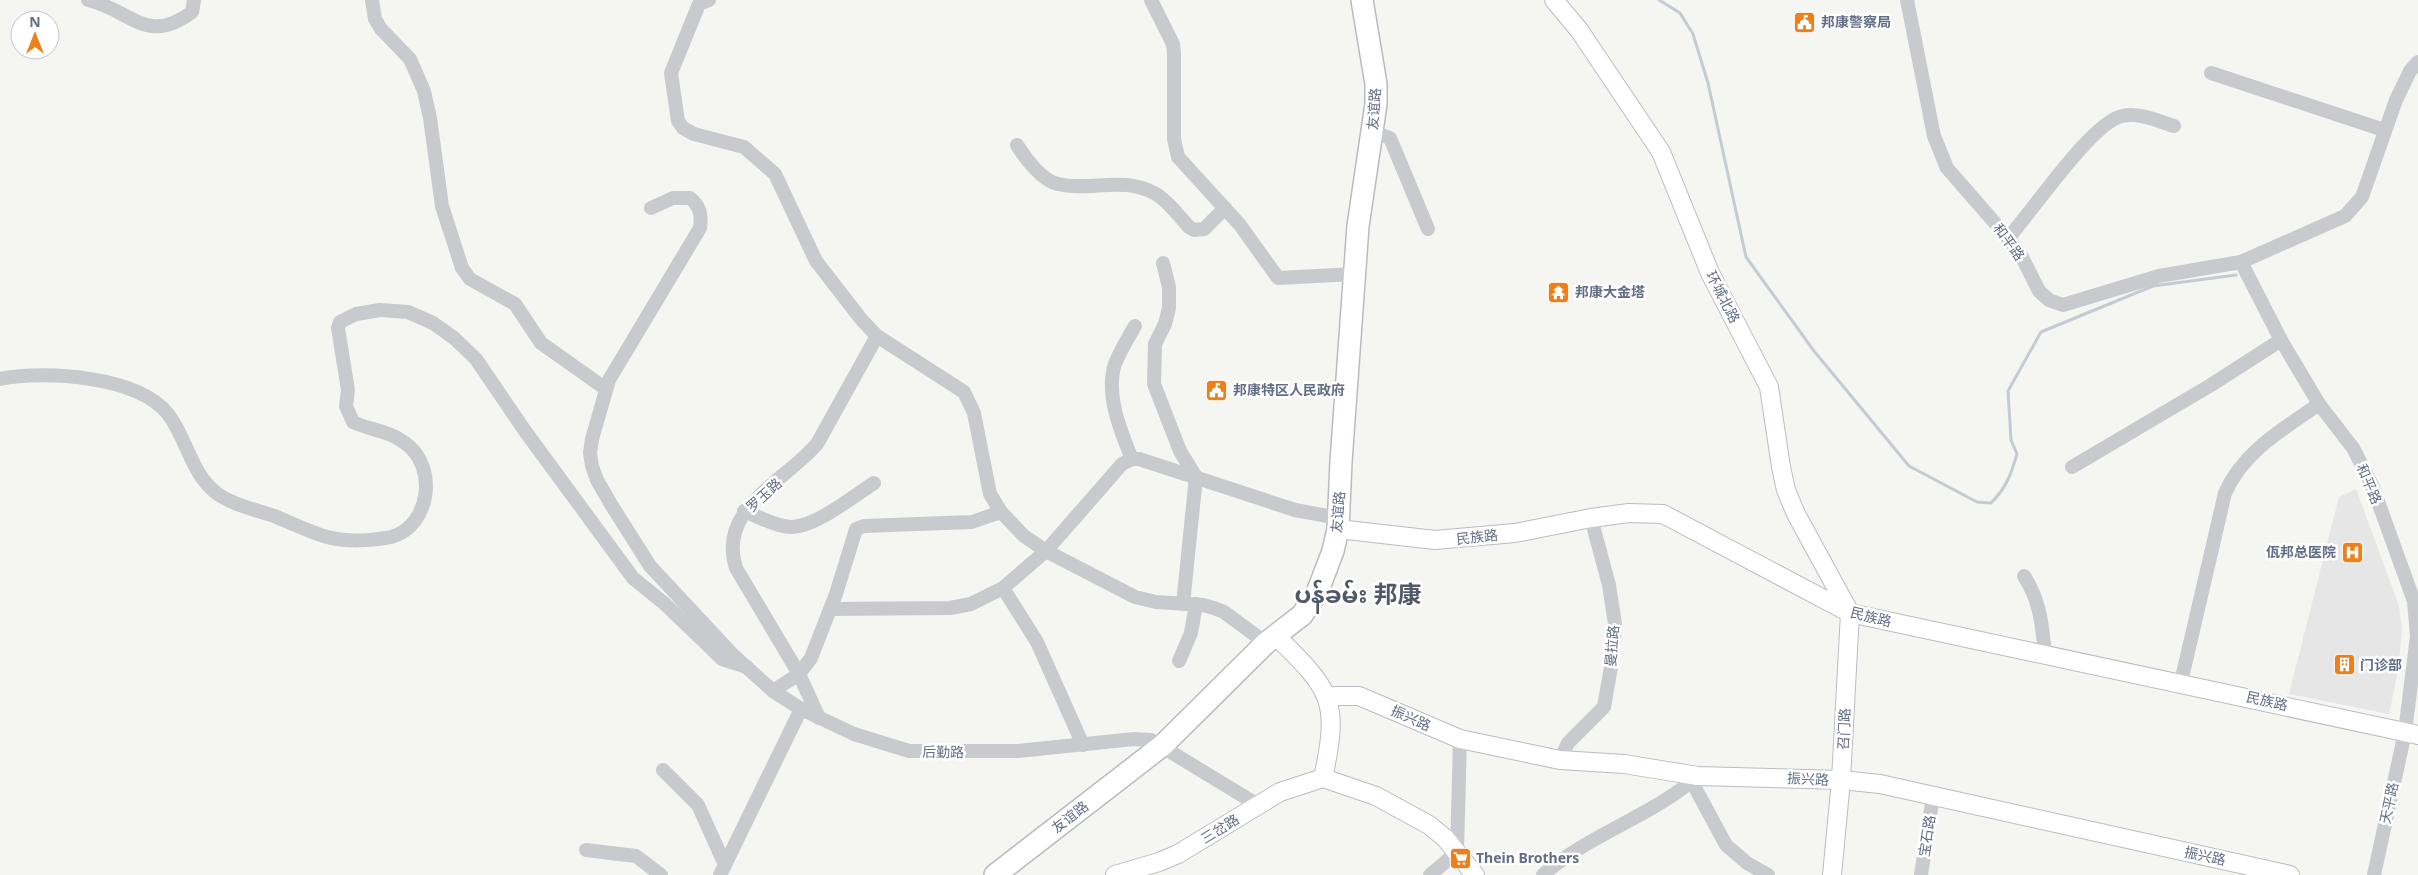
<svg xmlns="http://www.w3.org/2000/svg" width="2418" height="875" font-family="'Noto Sans','Noto Sans SC','Noto Sans Myanmar',sans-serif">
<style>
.built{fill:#e5e6e5}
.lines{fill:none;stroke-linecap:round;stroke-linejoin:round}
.stream{stroke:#c5cbd2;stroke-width:3}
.major-casing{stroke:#babcc1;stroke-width:20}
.highway-casing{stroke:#babbbf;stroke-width:24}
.minor{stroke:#c8cace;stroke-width:14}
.major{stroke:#fff;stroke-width:18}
.highway{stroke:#fff;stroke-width:21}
.labels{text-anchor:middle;stroke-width:5;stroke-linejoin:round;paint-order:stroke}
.poi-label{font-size:14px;font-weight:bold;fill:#636d85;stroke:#fff;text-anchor:start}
.street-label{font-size:14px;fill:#636d85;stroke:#fff}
.town-label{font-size:24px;font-weight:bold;fill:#515969;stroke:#fff}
</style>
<rect width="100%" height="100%" fill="#f5f6f2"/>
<polygon class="built" points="2356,489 2399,606 2402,629 2398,672 2389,714 2289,694 2339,497"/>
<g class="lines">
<path class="stream" d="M1659 0 1680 13 1693 34 1708 83 1746 257 1814 351 1909 466 1977 502 1991 503C2007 487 2011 474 2017 454L2011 440 2008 391 2041 332 2153 286 2236 275"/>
<defs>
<g id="major">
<polyline points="1554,0 1579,30 1661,152 1710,273 1769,387 1781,467 1786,490 1796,514 1850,613 1841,780 1832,875"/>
<polyline points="1338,529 1435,540 1515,533 1591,518 1629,513 1663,514 1850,613 2418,735"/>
<path d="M1276 636C1331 690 1340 700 1323 778"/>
<polyline points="1327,696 1359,696 1460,739 1560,760 1624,764 1698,776 1841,780 1880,784 2290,875"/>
<polyline points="1115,875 1159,862 1178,854 1280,792 1323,778 1376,796 1429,825 1445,838 1475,875"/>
</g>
<polyline id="highway" points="995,875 1163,745 1266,643 1302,615 1317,593 1333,551 1338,529 1341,462 1358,226 1376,104 1376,84 1362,0"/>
</defs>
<use href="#major" class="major-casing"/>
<use href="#highway" class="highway-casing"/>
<g class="minor">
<path d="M88 0C131 10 147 46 192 12L194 0"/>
<polyline points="372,0 375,19 381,29 410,59 424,91 430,118 442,206 462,268 470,279 515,304 541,343 606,389"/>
<polyline points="709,0 699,4 671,73 678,121 683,128 694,134 744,147 775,174 816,261 861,319 877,336 964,392 974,413 990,494 1001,512 1024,536 1046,551 1135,597 1156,602 1203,605 1214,608 1224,612 1266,643"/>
<polyline points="1151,0 1173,44 1174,53 1174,139 1178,157 1240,225 1278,278 1355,274"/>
<polyline points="1907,0 1934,136 1947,168 2008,238 2022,257 2039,291 2049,300 2063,305 2159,276 2241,262 2345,216 2362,197 2396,100 2410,71 2418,62"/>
<polyline points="2211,73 2384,130"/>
<polyline points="1373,132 1390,138 1428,229"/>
<path d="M1017 145C1025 158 1042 181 1058 184 1090 192 1123 175 1156 194 1169 202 1179 216 1189 227L1194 230 1204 229 1225 208"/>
<path d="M651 208 673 198H690C700 206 702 215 700 228L609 380 592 439 590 453 592 466 597 480 612 506 650 566 733 655 773 691 801 709"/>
<path d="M2008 238C2032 212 2091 123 2122 116 2139 112 2158 121 2174 126"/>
<polyline points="2241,262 2281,340 2319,404 2353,448 2372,485 2414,601 2417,636 2405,732 2374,875"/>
<polyline points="1163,263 1169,287 1169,308 1165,324 1155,344 1154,384 1180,451 1196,477 1183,604"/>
<path d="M0 379C45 370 138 376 168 414 186 437 191 472 214 491 230 505 258 510 277 517 293 524 310 532 327 537 345 542 372 541 391 537 431 526 438 466 405 443 390 431 370 430 353 422L346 406 348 390 338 328 340 322 356 314 380 310 408 312 433 323 454 338 476 359 525 431 633 578 665 604 722 659 747 667"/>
<path d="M1132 459C1121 432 1105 394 1115 364 1120 351 1128 338 1135 326"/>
<polyline points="2072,467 2211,385 2281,340"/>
<path d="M744 511C759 517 777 527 792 527 817 526 852 497 874 483"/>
<path d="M2024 576C2040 600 2042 625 2045 653"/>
<polyline points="1003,588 1037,642 1083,745"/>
<polyline points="830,609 950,608 971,604 1003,588 1046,551 1122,464 1132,459 1139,459 1295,510 1339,518"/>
<polyline points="1179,661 1191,633 1196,604"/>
<path d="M2181 682 2225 493C2244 451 2282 430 2319 404"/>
<polyline points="773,691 799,674 811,658 836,594 856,529 864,526 972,522 1001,512"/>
<path d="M819 718 799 674 736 568C717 509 784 482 817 444L877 336"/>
<polyline points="1560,760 1568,743 1604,707 1611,667 1615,624 1609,585 1591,518"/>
<polyline points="663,770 698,805 725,865"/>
<polyline points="1692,782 1726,845 1747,863 1768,875"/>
<polyline points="586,850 636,856 661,875"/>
<polyline points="720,875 801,709 854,734 909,751 1018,751 1134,739 1151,740 1258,805"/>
<polyline points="1430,875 1457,852 1460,739"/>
<path d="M1543 875C1589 834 1651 817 1698 776"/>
<polyline points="1921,875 1933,796"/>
</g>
<use href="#major" class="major"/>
<use href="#highway" class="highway"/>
</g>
<defs>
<symbol id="civic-square" viewBox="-11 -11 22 22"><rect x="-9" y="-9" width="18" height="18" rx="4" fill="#ee7f19" stroke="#fff"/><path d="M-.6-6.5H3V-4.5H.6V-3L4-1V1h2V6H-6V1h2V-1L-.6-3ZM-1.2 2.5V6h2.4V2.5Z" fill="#fff"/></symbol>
<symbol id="temple-square" viewBox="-11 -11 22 22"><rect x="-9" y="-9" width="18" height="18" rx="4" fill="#ee7f19" stroke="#fff"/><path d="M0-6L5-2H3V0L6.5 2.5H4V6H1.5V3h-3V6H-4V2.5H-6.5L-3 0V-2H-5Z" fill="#fff"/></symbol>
<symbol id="hospital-square" viewBox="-11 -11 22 22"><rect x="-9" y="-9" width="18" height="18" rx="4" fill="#ee7f19" stroke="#fff"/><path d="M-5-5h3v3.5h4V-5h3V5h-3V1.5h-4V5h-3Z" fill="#fff"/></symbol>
<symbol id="building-square" viewBox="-11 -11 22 22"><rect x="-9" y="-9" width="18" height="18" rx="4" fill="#ee7f19" stroke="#fff"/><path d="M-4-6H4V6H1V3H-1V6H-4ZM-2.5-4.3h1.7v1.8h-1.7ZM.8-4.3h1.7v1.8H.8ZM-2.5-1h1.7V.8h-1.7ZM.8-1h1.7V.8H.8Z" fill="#fff"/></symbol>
<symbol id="supermarket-square" viewBox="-11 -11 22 22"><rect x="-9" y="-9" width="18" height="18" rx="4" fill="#ee7f19" stroke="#fff"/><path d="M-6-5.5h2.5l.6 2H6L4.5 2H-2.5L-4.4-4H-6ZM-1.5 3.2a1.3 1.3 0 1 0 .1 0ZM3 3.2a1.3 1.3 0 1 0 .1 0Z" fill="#fff"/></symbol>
</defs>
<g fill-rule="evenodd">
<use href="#civic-square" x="1792" y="10" width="25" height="25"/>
<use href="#temple-square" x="1546" y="280" width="25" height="25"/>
<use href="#civic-square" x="1204" y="378" width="25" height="25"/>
<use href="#hospital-square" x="2340" y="540" width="25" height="25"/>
<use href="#building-square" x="2332" y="652" width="25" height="25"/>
<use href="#supermarket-square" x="1448" y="846" width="25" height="25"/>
</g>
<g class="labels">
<g class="poi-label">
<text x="1821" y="27">邦康警察局</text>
<text x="1575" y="297">邦康大金塔</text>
<text x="1233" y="395">邦康特区人民政府</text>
<text x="2336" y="557" text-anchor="end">佤邦总医院</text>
<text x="2360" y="670">门诊部</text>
<text x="1476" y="863">Thein Brothers</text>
</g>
<g class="street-label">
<text transform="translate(1374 109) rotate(-86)" y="5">友谊路</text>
<text transform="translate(2009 242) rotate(54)" y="5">和平路</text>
<text transform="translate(1723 297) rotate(63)" y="5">环城北路</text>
<text transform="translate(2369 484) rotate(67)" y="5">和平路</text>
<text transform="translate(764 495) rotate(-42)" y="5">罗玉路</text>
<text transform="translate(1338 512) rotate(-85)" y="5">友谊路</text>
<text transform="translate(1477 537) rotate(-6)" y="5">民族路</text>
<text transform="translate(1871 617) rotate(14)" y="5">民族路</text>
<text transform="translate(1612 646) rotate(-85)" y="5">曼拉路</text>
<text transform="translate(2267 701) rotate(13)" y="5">民族路</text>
<text transform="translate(1411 718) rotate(24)" y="5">振兴路</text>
<text transform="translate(1844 729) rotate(-87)" y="5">召门路</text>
<text transform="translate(943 752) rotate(1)" y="5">后勤路</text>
<text transform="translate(1808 779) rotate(3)" y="5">振兴路</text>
<text transform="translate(2389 803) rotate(-78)" y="5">天平路</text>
<text transform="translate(1070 817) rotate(-38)" y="5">友谊路</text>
<text transform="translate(1220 829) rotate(-32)" y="5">三岔路</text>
<text transform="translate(1927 836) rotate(-81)" y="5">宝石路</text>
<text transform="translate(2205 856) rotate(12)" y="5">振兴路</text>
</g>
<g class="town-label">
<text x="1358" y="603">ပန်ခမ်း 邦康</text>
</g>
</g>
<g transform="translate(35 35)"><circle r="24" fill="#ffffff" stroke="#c1c5ce"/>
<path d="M0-4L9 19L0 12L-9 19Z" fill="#ee7f19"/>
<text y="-8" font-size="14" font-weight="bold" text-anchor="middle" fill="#636d85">N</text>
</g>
</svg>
